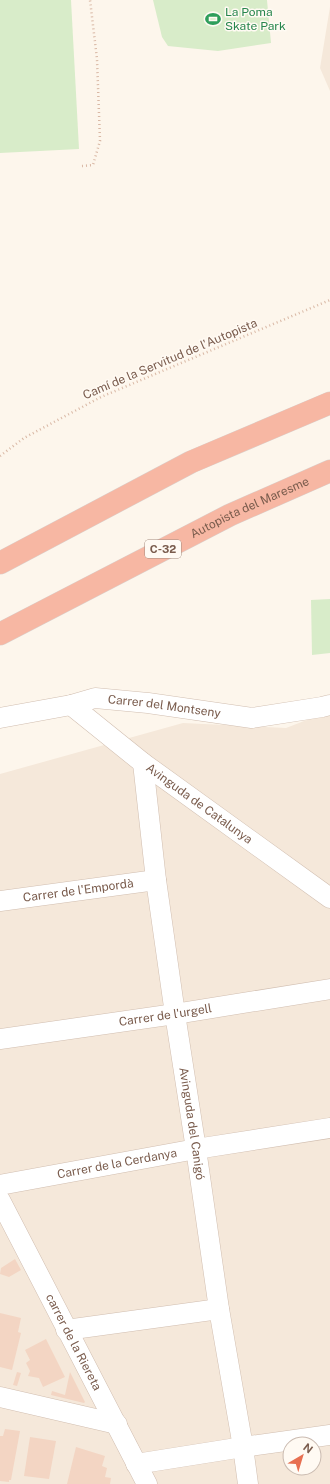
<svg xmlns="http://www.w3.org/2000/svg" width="330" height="1484" font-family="'Public Sans',sans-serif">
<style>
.residential{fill:#f5e8da;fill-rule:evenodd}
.green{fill:#d8ecc9}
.building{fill:#f3d5c3}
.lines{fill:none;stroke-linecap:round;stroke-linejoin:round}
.street-casing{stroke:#d1beb0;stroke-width:21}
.highway-casing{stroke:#dad1cd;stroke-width:23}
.path{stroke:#d9b8a5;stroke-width:2.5;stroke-dasharray:1 3;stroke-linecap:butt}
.street{stroke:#fff;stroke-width:20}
.highway{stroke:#f7b7a3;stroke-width:22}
.labels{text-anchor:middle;stroke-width:3;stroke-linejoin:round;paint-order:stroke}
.shield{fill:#fffaf3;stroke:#a28b7f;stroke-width:1}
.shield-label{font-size:11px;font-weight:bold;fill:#7a5c4d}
.leisure-label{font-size:12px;fill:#27864d;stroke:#fffaf3;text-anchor:start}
.street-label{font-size:12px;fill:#7a5c4d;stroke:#fffaf3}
</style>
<rect width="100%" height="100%" fill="#fdf6ec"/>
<g class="residential">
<polygon points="330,7 330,91 320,68"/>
<path d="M330 711V1484H0V774L183 723 286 728ZM290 1444H314V1468H290Z"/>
</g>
<g class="green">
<polygon points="0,0 71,0 79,149 0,153"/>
<polygon points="153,0 267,0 271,43 218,51 168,46 162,37"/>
<polygon points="330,599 330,653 312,655 311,600"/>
</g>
<g class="building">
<polygon points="15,1259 21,1270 9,1277 0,1274 1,1268"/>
<polygon points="0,1313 21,1318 18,1332 21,1333 12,1370 0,1367"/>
<polygon points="46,1339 65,1377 43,1387 39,1378 28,1376 30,1371 26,1363 30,1360 25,1350"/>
<polygon points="17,1372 21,1373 17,1386 13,1385"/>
<polygon points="70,1372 85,1402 84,1403 51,1395 52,1391 65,1395"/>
<polygon points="5,1429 20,1431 11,1480 9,1480 9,1482 0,1481 0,1436 3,1436"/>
<polygon points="30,1437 56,1441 49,1479 24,1476"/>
<polygon points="76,1447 105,1456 102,1466 107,1468 105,1477 111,1478 110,1484 67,1484"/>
</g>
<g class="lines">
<defs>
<g id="street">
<path id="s1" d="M71 705 143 763 330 898"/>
<path id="s2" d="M0 718 71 705 95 698 148 703 252 718 322 707 330 705"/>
<path id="s3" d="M143 763 156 880 175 1014 196 1149 219 1309 243 1447 248 1484"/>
<path id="s4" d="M0 901 156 880"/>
<path id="s5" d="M0 1039 175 1014 330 989"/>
<path id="s6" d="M0 1185 196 1149 330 1128"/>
<path id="s7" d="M0 1200 147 1484"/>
<polyline points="66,1330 219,1309"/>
<polyline points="0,1397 117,1424"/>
<polyline points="136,1464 243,1447 330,1435"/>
</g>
<g id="highway">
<polyline points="0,563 191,462 330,403"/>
<path id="s8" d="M0 634 230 515 330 471"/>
</g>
</defs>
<use href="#street" class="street-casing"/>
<use href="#highway" class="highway-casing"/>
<g class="path">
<polyline points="82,166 93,165 100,141 97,59 90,0"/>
<polyline points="0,456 24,438 101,397 330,300"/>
</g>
<use href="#street" class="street"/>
<use href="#highway" class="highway"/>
</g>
<defs>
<symbol id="stadium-bare" viewBox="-9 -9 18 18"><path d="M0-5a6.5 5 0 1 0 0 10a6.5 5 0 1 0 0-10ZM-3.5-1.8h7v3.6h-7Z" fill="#2e9e5b" stroke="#fffaf3" stroke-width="2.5" paint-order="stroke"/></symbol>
</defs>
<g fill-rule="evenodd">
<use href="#stadium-bare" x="202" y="8" width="22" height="22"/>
</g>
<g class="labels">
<rect class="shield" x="145" y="540" width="36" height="18" rx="3"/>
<g class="shield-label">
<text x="163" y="553">C-32</text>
</g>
<g class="leisure-label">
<text x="225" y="16">La Poma<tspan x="225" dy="14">Skate Park</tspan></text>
</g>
<g class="street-label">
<text transform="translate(170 359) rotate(-23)" y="4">Camí de la Servitud de l'Autopista</text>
<text dy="4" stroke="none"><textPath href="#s8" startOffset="280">Autopista del Maresme</textPath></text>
<text dy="4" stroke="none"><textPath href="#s2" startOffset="167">Carrer del Montseny</textPath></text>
<text dy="4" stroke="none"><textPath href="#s1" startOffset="162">Avinguda de Catalunya</textPath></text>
<text dy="4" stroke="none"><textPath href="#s4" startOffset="79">Carrer de l'Empordà</textPath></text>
<text dy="4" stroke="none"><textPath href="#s5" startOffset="167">Carrer de l'urgell</textPath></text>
<text dy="4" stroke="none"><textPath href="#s3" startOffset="364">Avinguda del Canigó</textPath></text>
<text dy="4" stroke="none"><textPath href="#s6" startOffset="119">Carrer de la Cerdanya</textPath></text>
<text dy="4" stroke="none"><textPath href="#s7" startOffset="160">carrer de la Riereta</textPath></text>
</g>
</g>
<g transform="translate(302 1456) rotate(38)"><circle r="19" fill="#fffaf3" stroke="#cabbb1"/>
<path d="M0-3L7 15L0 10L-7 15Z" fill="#e76f51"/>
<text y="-6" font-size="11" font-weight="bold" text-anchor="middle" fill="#7a5c4d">N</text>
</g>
</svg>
